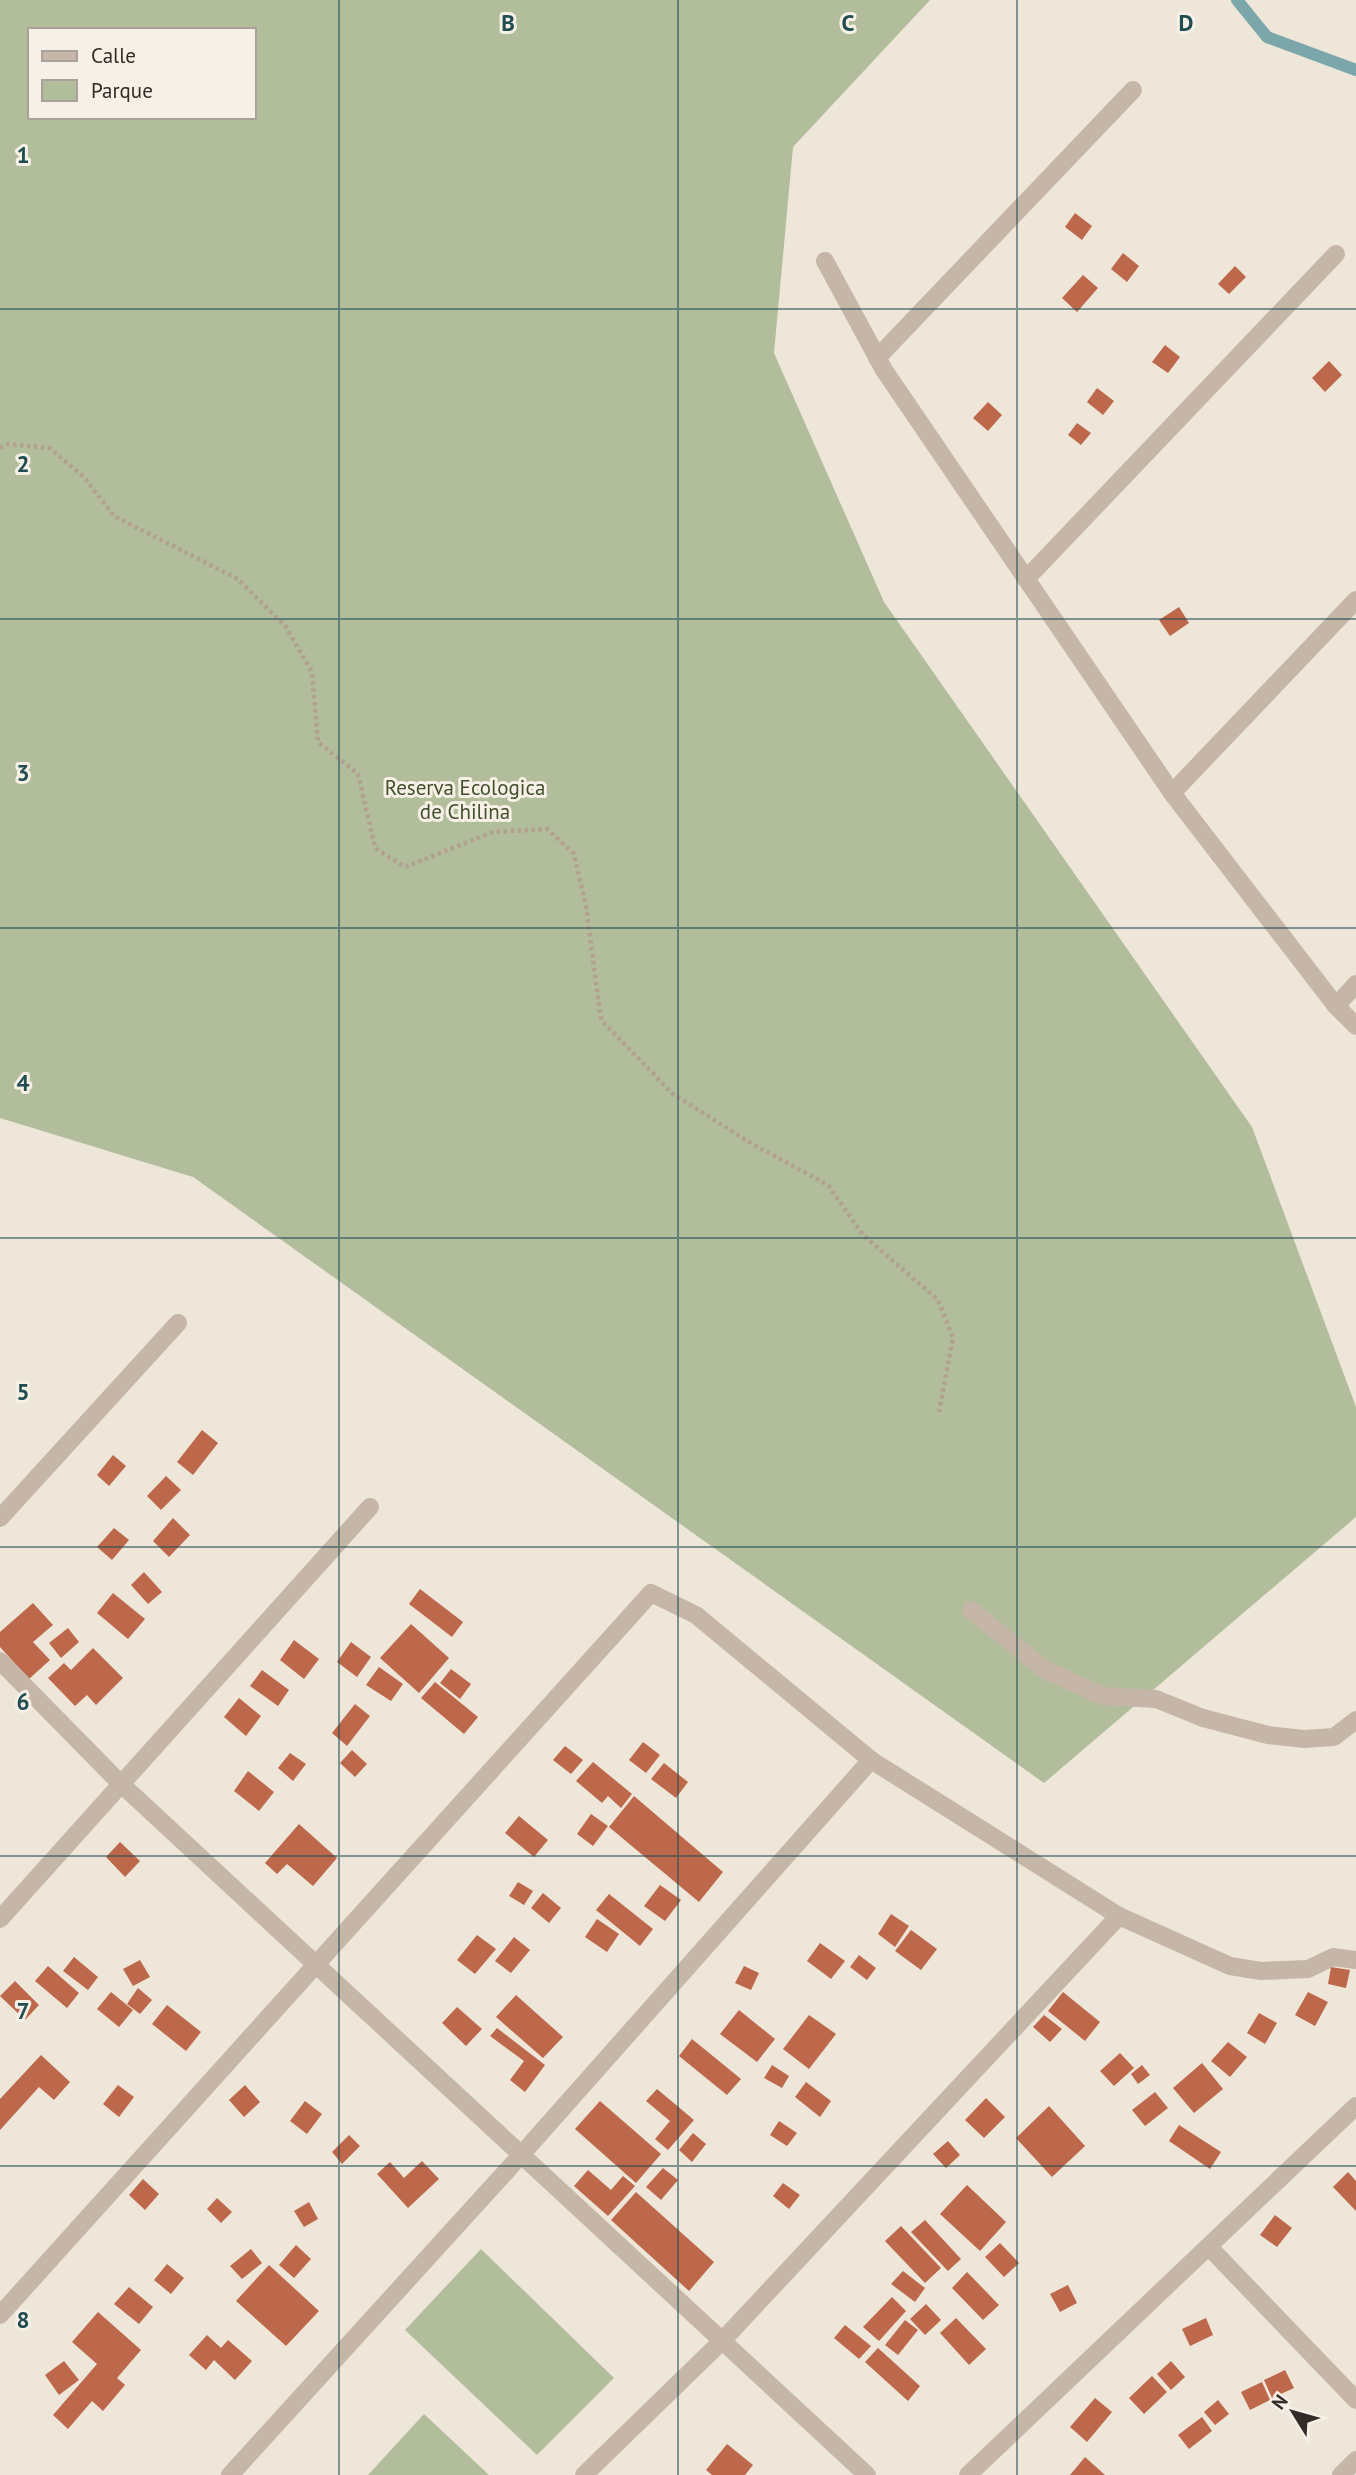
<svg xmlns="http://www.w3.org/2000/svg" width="1356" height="2475" font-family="'PT Sans',sans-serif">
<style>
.green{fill:#b1bd9b;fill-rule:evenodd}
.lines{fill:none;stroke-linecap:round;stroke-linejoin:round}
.stream{stroke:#7ba7aa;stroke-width:12}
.building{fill:#bd684a}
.path{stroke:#b2a091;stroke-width:4.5;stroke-dasharray:3.5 3.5;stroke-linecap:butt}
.minor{stroke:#c6b6a7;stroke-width:18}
.grid{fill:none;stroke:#204d52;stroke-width:2;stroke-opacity:0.55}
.labels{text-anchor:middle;stroke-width:6;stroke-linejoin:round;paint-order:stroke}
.park-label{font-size:21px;fill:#42502d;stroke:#f7f0e6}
.grid-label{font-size:23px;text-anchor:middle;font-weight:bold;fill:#204d52;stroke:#f7f0e6;stroke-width:6;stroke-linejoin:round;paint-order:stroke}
</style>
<rect width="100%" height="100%" fill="#efe6da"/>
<g class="green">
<path d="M0 0H930L793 147 774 353 884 602 1252 1127 1356 1407V1517L1044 1783 193 1177 0 1118ZM30 30H254V117H30Z"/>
<polygon points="481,2249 614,2378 537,2455 405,2330"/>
<polygon points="424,2414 489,2475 368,2475"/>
</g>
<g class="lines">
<polyline class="stream" points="1237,0 1267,37 1356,70"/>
</g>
<g class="building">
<polygon points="1075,213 1092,226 1082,240 1065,227"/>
<polygon points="1123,253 1139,266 1127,282 1111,269"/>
<polygon points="1235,266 1246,277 1229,294 1218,284"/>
<polygon points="1083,275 1098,288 1077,312 1062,298"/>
<polygon points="1165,345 1180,357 1168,373 1152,362"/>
<polygon points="1329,361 1342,375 1325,392 1312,378"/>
<polygon points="1097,388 1114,401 1103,415 1087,402"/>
<polygon points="988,402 1002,415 988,431 973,418"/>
<polygon points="1077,423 1091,433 1081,445 1068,435"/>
<polygon points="1179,607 1189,623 1170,636 1159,620"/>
<polygon points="202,1430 218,1443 193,1475 177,1462"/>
<polygon points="113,1455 126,1466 109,1486 97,1475"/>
<polygon points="166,1476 181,1490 161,1510 147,1496"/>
<polygon points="173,1518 190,1535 169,1557 153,1541"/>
<polygon points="114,1528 129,1540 112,1560 97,1547"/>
<polygon points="144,1572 162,1592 148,1604 131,1585"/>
<polygon points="420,1589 463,1622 452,1637 409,1604"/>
<polygon points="113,1593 145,1619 128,1639 97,1613"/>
<polygon points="33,1603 53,1625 33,1642 50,1660 29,1679 0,1647 0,1632"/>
<polygon points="411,1624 449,1658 419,1693 380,1658"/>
<polygon points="68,1628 79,1642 61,1658 49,1643"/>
<polygon points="294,1640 319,1659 304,1679 280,1660"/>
<polygon points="351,1642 371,1657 357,1677 337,1662"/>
<polygon points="93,1648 123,1678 96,1705 87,1695 75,1706 48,1678 64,1663 71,1670"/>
<polygon points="379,1667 403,1684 391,1701 366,1685"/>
<polygon points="451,1669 471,1684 460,1699 440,1683"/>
<polygon points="262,1670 289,1690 278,1706 250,1686"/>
<polygon points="435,1682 478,1717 464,1734 421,1698"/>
<polygon points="239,1698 261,1716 246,1736 224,1717"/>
<polygon points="355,1704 370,1716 347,1746 332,1733"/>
<polygon points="643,1742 660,1755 646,1773 629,1760"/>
<polygon points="565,1746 583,1760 571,1774 553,1760"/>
<polygon points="352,1750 367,1764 355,1777 340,1763"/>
<polygon points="290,1753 306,1764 293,1781 278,1768"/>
<polygon points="593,1762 632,1794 621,1808 608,1796 602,1803 576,1781"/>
<polygon points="664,1763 688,1782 676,1798 651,1779"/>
<polygon points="248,1771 274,1792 259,1811 234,1791"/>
<polygon points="634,1796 723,1872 699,1902 609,1827"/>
<polygon points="591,1814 608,1826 593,1846 577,1834"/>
<polygon points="519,1816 548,1840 534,1857 505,1833"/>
<polygon points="299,1824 337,1858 313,1886 287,1864 277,1874 265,1863"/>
<polygon points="120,1842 140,1861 125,1877 106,1857"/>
<polygon points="518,1882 533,1891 524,1905 509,1896"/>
<polygon points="660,1885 681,1900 665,1921 644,1906"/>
<polygon points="543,1893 561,1908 549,1923 531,1908"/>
<polygon points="609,1894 653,1929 640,1946 596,1910"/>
<polygon points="891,1914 909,1926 895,1947 878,1934"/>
<polygon points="597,1919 619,1934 607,1952 585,1937"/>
<polygon points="911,1930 937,1949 921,1970 895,1951"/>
<polygon points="477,1935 496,1949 475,1974 457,1960"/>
<polygon points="514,1937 530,1950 511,1973 495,1961"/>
<polygon points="820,1943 845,1961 831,1979 807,1961"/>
<polygon points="859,1955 876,1968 867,1980 850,1967"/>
<polygon points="74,1957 98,1977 88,1990 63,1971"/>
<polygon points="140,1960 150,1977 133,1986 123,1969"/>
<polygon points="48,1966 79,1993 67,2008 35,1981"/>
<polygon points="744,1966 759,1973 751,1990 735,1983"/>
<polygon points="1331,1967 1350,1970 1346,1988 1328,1984"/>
<polygon points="15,1981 39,2005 25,2020 0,1996"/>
<polygon points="138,1988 152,2000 140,2014 127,2004"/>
<polygon points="111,1992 133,2010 119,2027 97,2009"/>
<polygon points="1063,1992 1100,2022 1085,2041 1048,2011"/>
<polygon points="1308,1992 1328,2002 1315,2026 1295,2015"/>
<polygon points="516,1995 563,2037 543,2058 496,2017"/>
<polygon points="167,2005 201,2032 186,2051 152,2024"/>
<polygon points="457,2007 482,2029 466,2046 442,2023"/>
<polygon points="739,2010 775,2039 757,2062 720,2034"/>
<polygon points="1259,2013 1277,2023 1265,2044 1247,2033"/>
<polygon points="809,2015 836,2034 809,2069 783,2049"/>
<polygon points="1044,2015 1062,2029 1050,2042 1033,2027"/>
<polygon points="497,2028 545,2065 525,2092 510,2080 524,2061 490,2036"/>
<polygon points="692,2039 741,2079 727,2095 679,2056"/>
<polygon points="1228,2042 1247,2057 1230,2077 1211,2061"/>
<polygon points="1120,2053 1134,2068 1114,2086 1100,2071"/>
<polygon points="41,2055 70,2082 54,2100 39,2087 0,2130 0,2099"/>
<polygon points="1202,2063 1223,2089 1194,2113 1173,2088"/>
<polygon points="772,2065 789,2076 782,2088 764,2078"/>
<polygon points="1142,2065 1150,2075 1138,2084 1131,2074"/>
<polygon points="806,2082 831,2101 820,2117 795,2097"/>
<polygon points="118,2085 134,2097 119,2117 103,2104"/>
<polygon points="245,2085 260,2102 244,2117 229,2100"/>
<polygon points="657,2089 694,2120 668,2150 655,2139 670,2121 646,2101"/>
<polygon points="1155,2092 1168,2108 1145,2126 1132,2110"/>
<polygon points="986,2098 1005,2117 984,2138 965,2120"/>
<polygon points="305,2101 322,2114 307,2134 290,2121"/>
<polygon points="600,2101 661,2154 636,2183 575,2129"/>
<polygon points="1049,2106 1085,2146 1052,2177 1016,2138"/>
<polygon points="779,2121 797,2133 787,2146 770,2135"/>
<polygon points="1179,2125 1221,2152 1210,2169 1169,2141"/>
<polygon points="693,2133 706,2144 692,2162 679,2150"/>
<polygon points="349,2135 360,2146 342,2164 332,2152"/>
<polygon points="948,2141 960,2155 946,2168 933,2154"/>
<polygon points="422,2161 439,2179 408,2208 377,2174 390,2162 404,2178"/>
<polygon points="663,2168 678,2180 661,2200 646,2187"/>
<polygon points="588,2170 611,2190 623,2176 635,2186 608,2216 574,2186"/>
<polygon points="1348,2172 1356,2181 1356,2211 1333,2187"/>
<polygon points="143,2179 159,2194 145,2210 129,2195"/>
<polygon points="783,2183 800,2195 789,2209 773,2196"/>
<polygon points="967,2185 1006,2222 980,2251 940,2214"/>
<polygon points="636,2192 714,2262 689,2291 611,2220"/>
<polygon points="217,2198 232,2212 221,2223 207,2209"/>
<polygon points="309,2202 318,2219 304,2227 294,2211"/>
<polygon points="1275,2215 1292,2228 1277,2247 1260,2235"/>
<polygon points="925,2220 961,2259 948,2271 911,2232"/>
<polygon points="901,2226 941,2268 925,2283 885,2241"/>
<polygon points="1000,2243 1019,2263 1004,2277 985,2257"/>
<polygon points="296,2245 311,2259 294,2278 279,2265"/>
<polygon points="251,2249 262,2263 242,2279 230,2266"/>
<polygon points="167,2264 184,2278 171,2294 154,2280"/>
<polygon points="269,2265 319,2311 286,2346 236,2301"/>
<polygon points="903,2271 925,2288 915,2302 891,2284"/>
<polygon points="967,2272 999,2305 983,2320 952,2288"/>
<polygon points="1068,2285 1077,2303 1060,2312 1050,2294"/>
<polygon points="129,2287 153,2307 139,2324 114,2304"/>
<polygon points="892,2297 906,2311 879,2341 863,2327"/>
<polygon points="926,2304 941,2320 925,2335 910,2319"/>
<polygon points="98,2312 141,2350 117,2378 125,2385 103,2411 92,2401 68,2429 53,2415 97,2364 72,2342"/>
<polygon points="956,2318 986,2349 969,2365 940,2333"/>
<polygon points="1206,2318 1213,2335 1190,2346 1182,2329"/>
<polygon points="905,2320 918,2330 898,2355 885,2345"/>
<polygon points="845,2325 871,2346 859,2359 834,2338"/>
<polygon points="207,2335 221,2348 228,2340 252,2361 235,2380 214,2360 206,2370 189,2355"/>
<polygon points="878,2348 920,2386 908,2401 865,2362"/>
<polygon points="64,2361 79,2380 59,2395 45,2375"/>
<polygon points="1171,2361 1185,2377 1171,2390 1157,2374"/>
<polygon points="1285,2370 1294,2388 1272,2398 1264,2380"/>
<polygon points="1152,2376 1167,2392 1144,2414 1129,2398"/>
<polygon points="1262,2382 1270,2400 1250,2410 1241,2392"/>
<polygon points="1095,2398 1112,2412 1087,2442 1070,2427"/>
<polygon points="1218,2400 1229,2414 1215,2425 1204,2412"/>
<polygon points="1202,2417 1212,2431 1189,2449 1178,2435"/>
<polygon points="727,2444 753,2465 745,2475 712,2475 706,2470"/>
<polygon points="1085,2457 1105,2475 1070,2475"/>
</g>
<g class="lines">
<polyline class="path" points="0,448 7,444 49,448 84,477 114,516 238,579 286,627 312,672 318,742 358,774 375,848 405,867 493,832 547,829 574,854 586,906 601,1020 673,1094 754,1145 828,1185 863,1235 938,1300 953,1338 939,1412"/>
<g class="minor">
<polyline points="825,261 884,370 1172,793 1336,1006 1356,1026"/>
<polyline points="877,358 1133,90"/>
<polyline points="1026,579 1336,254"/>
<polyline points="1172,793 1356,600"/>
<polyline points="1336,1006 1356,984"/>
<polyline points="0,1518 178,1323"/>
<polyline points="971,1610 1044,1669 1102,1696 1156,1699 1203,1718 1268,1735 1304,1739 1334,1737 1356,1720"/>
<polyline points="0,1661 120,1783 867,2475"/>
<polyline points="0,1919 370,1507"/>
<polyline points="1209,2247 1356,2400"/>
<polyline points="0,2315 651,1593 696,1615 871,1760 1119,1916 1230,1966 1261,1971 1308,1969 1333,1957 1356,1960"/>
<polyline points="230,2475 521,2155 871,1760"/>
<polyline points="584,2475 722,2341 1119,1916"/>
<polyline points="968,2475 1356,2106"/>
<polyline points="1341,2475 1356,2460"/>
</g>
</g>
<path class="grid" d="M339 0V2475M678 0V2475M1017 0V2475M0 309H1356M0 619H1356M0 928H1356M0 1238H1356M0 1547H1356M0 1856H1356M0 2166H1356"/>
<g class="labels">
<g class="park-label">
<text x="465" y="795">Reserva Ecologica<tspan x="465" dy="24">de Chilina</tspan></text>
</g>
</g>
<g class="grid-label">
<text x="508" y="31">B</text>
<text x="848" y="31">C</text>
<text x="1186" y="31">D</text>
<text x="23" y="163">1</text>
<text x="23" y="472">2</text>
<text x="23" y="781">3</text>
<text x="23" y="1091">4</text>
<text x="23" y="1400">5</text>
<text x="23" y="1710">6</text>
<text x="23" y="2019">7</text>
<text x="23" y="2328">8</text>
</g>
<rect x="28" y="28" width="228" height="91" fill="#f7f0e6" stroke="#a9a19a" stroke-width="2"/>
<rect x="42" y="51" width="35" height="10" fill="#c6b6a7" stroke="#a9a19a" stroke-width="2"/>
<text x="91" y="63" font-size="21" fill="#332b27">Calle</text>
<rect x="42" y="80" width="35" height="21" fill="#b1bd9b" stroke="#a9a19a" stroke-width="2"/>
<text x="91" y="98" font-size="21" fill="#332b27">Parque</text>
<g transform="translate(1293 2412) rotate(307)" stroke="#f7f0e6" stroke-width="5" paint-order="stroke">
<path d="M0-5L12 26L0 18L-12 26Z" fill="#332b27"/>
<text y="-10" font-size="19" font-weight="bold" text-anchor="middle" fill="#332b27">N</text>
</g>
</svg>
